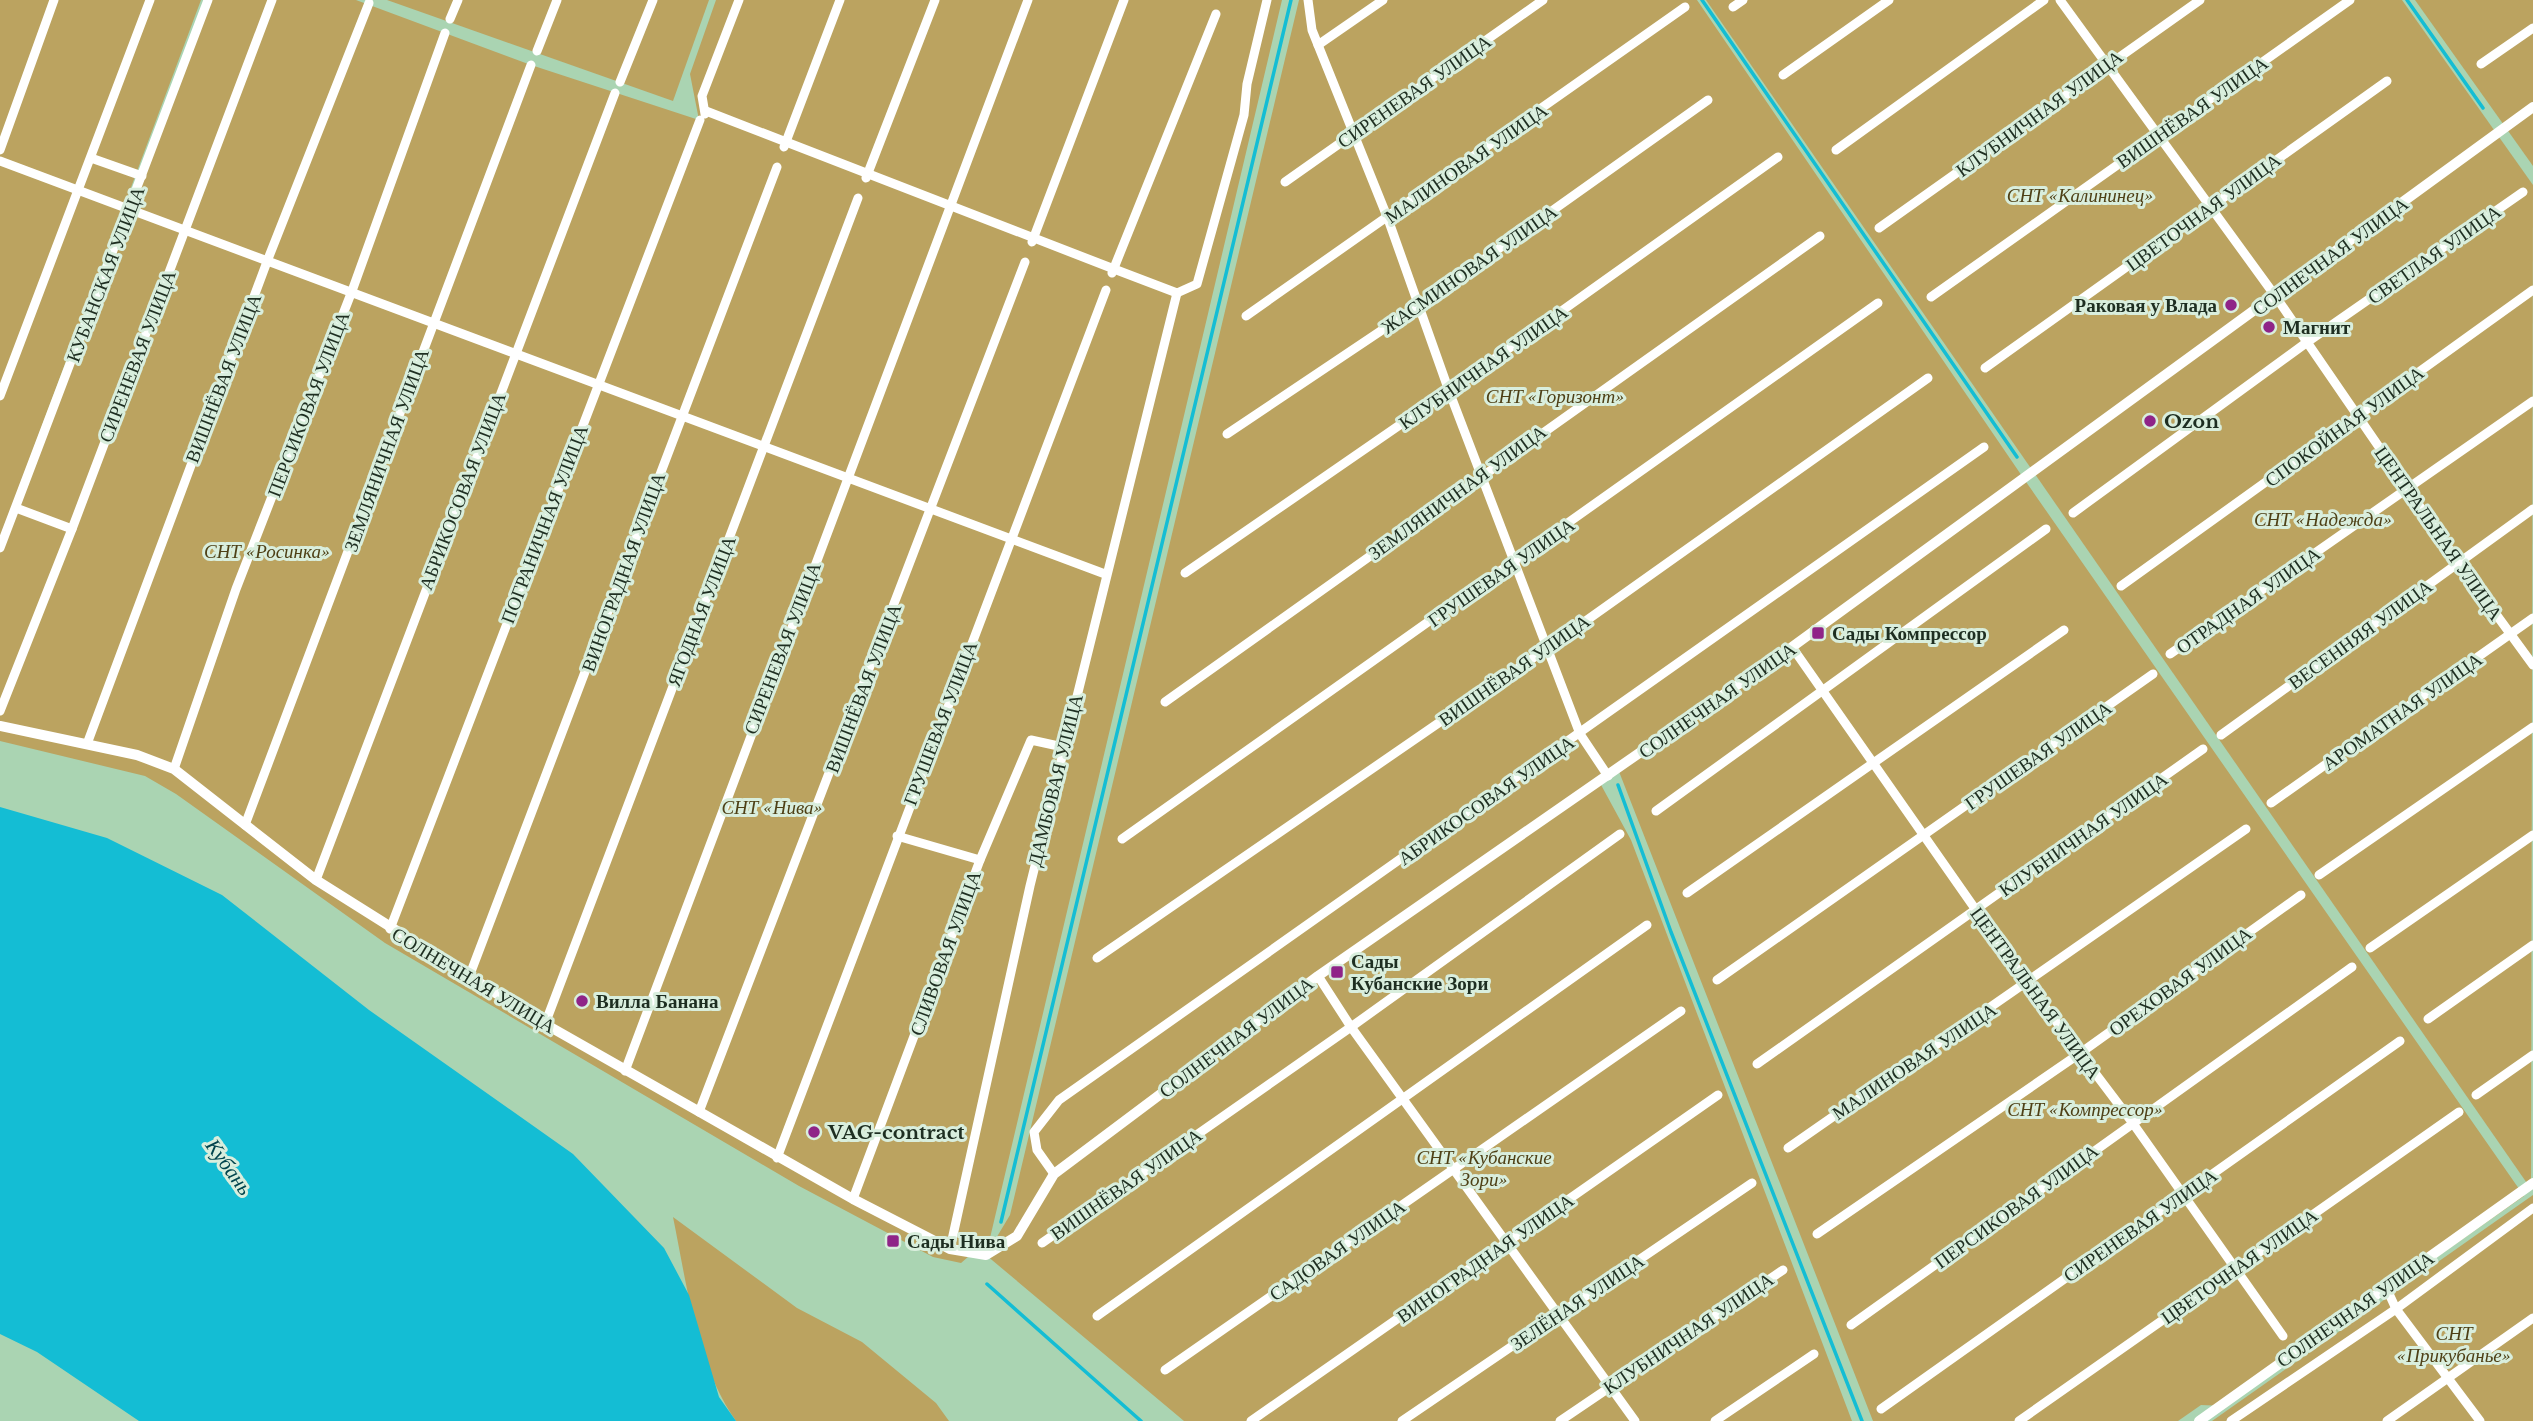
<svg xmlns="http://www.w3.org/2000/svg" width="2533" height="1421" font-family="'Libre Baskerville',serif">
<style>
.green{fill:#bba360}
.water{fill:#14bdd4}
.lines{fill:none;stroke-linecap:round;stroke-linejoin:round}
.stream{stroke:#14bdd4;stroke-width:3.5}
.minor{stroke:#fff;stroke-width:9}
.tertiary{stroke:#fff;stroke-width:10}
.poi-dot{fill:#8f2488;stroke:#d9eedd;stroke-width:2.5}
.labels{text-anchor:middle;stroke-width:6;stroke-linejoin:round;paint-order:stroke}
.street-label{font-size:19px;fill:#1e2e21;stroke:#d9eedd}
.park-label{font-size:19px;font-style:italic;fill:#4e4016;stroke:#d9eedd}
.poi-label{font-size:19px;font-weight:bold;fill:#1e2e21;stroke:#d9eedd;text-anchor:start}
.water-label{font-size:21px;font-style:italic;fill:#00444d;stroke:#d9eedd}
</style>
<rect width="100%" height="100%" fill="#aad4b2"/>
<g class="green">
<polygon points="0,0 201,0 0,538"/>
<polygon points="208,0 356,0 531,65 699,120 690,74 716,0 1282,0 990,1238 961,1263 933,1257 799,1186 385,943 176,794 145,776 0,741 0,548"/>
<polygon points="387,0 709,0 673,101"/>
<polygon points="1299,0 1697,0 2024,479 2524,1196 2225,1406 2201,1405 2178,1421 1873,1421 1618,769 1600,783 1631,840 1852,1421 1184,1421 986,1255 1010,1215"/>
<polygon points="1706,0 2402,0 2533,185 2531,1189"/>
<polygon points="2415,0 2533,0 2533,166"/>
<polygon points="2533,1195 2533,1421 2212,1421"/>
<path d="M673 1217 797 1308 862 1342 936 1403 949 1421H736C696 1364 687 1285 673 1217Z"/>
</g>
<polygon class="water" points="0,807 107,838 222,895 369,1010 573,1154 664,1248 689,1295 719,1397 736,1421 139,1421 37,1352 0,1334"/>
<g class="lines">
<g class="stream">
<polyline points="1702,0 2017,457"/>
<polyline points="2407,0 2483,108"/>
<polyline points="1618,785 1671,932 1862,1421"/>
<polyline points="1001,1222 1291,0"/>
<polyline points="987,1284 1141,1421"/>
</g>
<g class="minor">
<polyline points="1308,0 1312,30 1388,219 1449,391 1580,734 1608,776"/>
<polyline points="2060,0 2276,297 2458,562 2533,665"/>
<polyline points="1733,7 1743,0"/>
<polyline points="450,19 458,0"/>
<polyline points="1318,45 1383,0"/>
<polyline points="537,51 557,0"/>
<polyline points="2481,64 2533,28"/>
<polyline points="1783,75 1889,0"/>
<polyline points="620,82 653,0"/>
<polyline points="706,111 1114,269 1177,293 1197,284 1244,115 1247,84 1267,0"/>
<polyline points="705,114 702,96 739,0"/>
<polyline points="784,147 840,0"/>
<polyline points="0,150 54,0"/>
<polyline points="1836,150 2044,0"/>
<polyline points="91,158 142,176"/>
<polyline points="0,161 1105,574"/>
<polyline points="866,178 935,0"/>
<polyline points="1285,182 1543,0"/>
<polyline points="1879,228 2200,0"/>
<polyline points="1032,242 1124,0"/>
<polyline points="1112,273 1216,14"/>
<polyline points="1931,297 2350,0"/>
<polyline points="1246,316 1685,7"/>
<polyline points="1985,368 2387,81"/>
<polyline points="0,396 150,0"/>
<polyline points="1227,434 1418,306 1708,100"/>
<polyline points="16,508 72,529"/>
<polyline points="2073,513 2306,343 2523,192"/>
<polyline points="0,548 208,0"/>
<polyline points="1185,573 1449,391 1778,157"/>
<polyline points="2121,586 2533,290"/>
<polyline points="1792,647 2027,983 2132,1122 2283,1336"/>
<polyline points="2170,654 2533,401"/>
<polyline points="1165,702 1820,236"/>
<polyline points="0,711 72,529 272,0"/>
<polyline points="2221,735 2533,509"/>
<polyline points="87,744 268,259 369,3"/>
<polyline points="174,769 236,589 352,291 445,33"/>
<polyline points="2271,803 2533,618"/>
<polyline points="1656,811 2046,529"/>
<polyline points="245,825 531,65"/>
<polyline points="897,836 980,860"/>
<polyline points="1122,839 1878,303"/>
<polyline points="2319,875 2533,727"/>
<polyline points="316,880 615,93"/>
<polyline points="1687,893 2064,630"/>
<polyline points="390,929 700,120"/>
<polyline points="2370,948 2533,835"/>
<polyline points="1097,958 1549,647 1928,378"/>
<polyline points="1318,976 1351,1027 1635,1421"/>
<polyline points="469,977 777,167"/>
<polyline points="1717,980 2153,674"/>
<polyline points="2428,1019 2533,945"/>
<polyline points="545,1024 858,198"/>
<polyline points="1757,1064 2203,749"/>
<polyline points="625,1071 1028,0"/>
<polyline points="2476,1095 2533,1055"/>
<polyline points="699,1112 1025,262"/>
<polyline points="1788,1148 2246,829"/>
<polyline points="777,1158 1106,290"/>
<polyline points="1054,1174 1037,1150 1034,1132 1059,1100 1984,447"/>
<polyline points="853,1199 980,860 1031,740 1063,747"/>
<polyline points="1817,1234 2079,1054 2301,895"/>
<polyline points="1042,1243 1351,1027 1620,834"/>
<polyline points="950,1249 1030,886 1177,293"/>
<polyline points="2386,1287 2396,1309 2480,1421"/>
<polyline points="1097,1316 1647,925"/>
<polyline points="1851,1325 2352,967"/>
<polyline points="1165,1370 1681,1011"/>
<polyline points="1881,1409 2400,1041"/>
<polyline points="1251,1421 1718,1095"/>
<polyline points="1402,1421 1752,1183"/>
<polyline points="1560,1421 1783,1270"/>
<polyline points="1715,1421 1814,1354"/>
<polyline points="2019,1421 2459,1112"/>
<polyline points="2231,1421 2396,1309 2533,1208"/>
<polyline points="2387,1421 2533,1318"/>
</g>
<g class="tertiary">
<polyline points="0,726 137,755 174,769 316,880 545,1024 853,1199 950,1249 986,1255 1017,1236 1054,1174 1318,976 1792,647 2533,107"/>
<polyline points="2199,1421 2533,1183"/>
</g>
</g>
<g class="poi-dot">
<circle cx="2231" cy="305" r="7"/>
<circle cx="2269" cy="327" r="7"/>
<circle cx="2150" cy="421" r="7"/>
<rect x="1811" y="626" width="14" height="14" rx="3.5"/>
<rect x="1330" y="965" width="14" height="14" rx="3.5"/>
<circle cx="582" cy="1001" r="7"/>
<circle cx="814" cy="1132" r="7"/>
<rect x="886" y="1234" width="14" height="14" rx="3.5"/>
</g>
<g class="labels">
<g class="street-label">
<text transform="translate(1414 91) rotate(-35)" y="7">СИРЕНЕВАЯ УЛИЦА</text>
<text transform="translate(2192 112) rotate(-35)" y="7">ВИШНЁВАЯ УЛИЦА</text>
<text transform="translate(2039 113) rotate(-36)" y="7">КЛУБНИЧНАЯ УЛИЦА</text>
<text transform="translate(1466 163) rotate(-35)" y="7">МАЛИНОВАЯ УЛИЦА</text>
<text transform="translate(2203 212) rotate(-36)" y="7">ЦВЕТОЧНАЯ УЛИЦА</text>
<text transform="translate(2434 254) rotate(-35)" y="7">СВЕТЛАЯ УЛИЦА</text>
<text transform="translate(2330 256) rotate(-36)" y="7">СОЛНЕЧНАЯ УЛИЦА</text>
<text transform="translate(1469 269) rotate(-35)" y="7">ЖАСМИНОВАЯ УЛИЦА</text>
<text transform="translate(105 274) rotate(-69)" y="7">КУБАНСКАЯ УЛИЦА</text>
<text transform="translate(137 356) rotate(-69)" y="7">СИРЕНЕВАЯ УЛИЦА</text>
<text transform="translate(1483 367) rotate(-35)" y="7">КЛУБНИЧНАЯ УЛИЦА</text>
<text transform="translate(223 378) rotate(-69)" y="7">ВИШНЁВАЯ УЛИЦА</text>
<text transform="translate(308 404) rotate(-69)" y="7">ПЕРСИКОВАЯ УЛИЦА</text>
<text transform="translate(2344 426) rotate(-36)" y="7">СПОКОЙНАЯ УЛИЦА</text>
<text transform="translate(386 450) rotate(-70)" y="7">ЗЕМЛЯНИЧНАЯ УЛИЦА</text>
<text transform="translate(462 491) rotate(-69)" y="7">АБРИКОСОВАЯ УЛИЦА</text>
<text transform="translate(1457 492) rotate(-36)" y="7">ЗЕМЛЯНИЧНАЯ УЛИЦА</text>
<text transform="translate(544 524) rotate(-69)" y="7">ПОГРАНИЧНАЯ УЛИЦА</text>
<text transform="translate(2439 533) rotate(55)" y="7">ЦЕНТРАЛЬНАЯ УЛИЦА</text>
<text transform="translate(623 572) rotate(-70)" y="7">ВИНОГРАДНАЯ УЛИЦА</text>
<text transform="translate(1501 572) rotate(-35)" y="7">ГРУШЕВАЯ УЛИЦА</text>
<text transform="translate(2248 600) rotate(-35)" y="7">ОТРАДНАЯ УЛИЦА</text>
<text transform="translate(701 611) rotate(-69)" y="7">ЯГОДНАЯ УЛИЦА</text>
<text transform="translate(2360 634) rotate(-36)" y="7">ВЕСЕННЯЯ УЛИЦА</text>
<text transform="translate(782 648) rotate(-69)" y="7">СИРЕНЕВАЯ УЛИЦА</text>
<text transform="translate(1514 670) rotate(-35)" y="7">ВИШНЁВАЯ УЛИЦА</text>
<text transform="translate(863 688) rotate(-69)" y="7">ВИШНЁВАЯ УЛИЦА</text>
<text transform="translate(1717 700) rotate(-35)" y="7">СОЛНЕЧНАЯ УЛИЦА</text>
<text transform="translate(2402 711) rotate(-35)" y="7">АРОМАТНАЯ УЛИЦА</text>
<text transform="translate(940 723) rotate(-69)" y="7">ГРУШЕВАЯ УЛИЦА</text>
<text transform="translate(2038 755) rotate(-35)" y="7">ГРУШЕВАЯ УЛИЦА</text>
<text transform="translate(1055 780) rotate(-76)" y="7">ДАМБОВАЯ УЛИЦА</text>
<text transform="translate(1486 800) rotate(-35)" y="7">АБРИКОСОВАЯ УЛИЦА</text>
<text transform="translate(2083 834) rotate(-35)" y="7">КЛУБНИЧНАЯ УЛИЦА</text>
<text transform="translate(945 953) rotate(-70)" y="7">СЛИВОВАЯ УЛИЦА</text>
<text transform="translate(474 980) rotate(31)" y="7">СОЛНЕЧНАЯ УЛИЦА</text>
<text transform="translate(2180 981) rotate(-36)" y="7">ОРЕХОВАЯ УЛИЦА</text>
<text transform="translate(2036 993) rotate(54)" y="7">ЦЕНТРАЛЬНАЯ УЛИЦА</text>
<text transform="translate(1236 1037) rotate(-37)" y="7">СОЛНЕЧНАЯ УЛИЦА</text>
<text transform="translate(1914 1061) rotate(-34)" y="7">МАЛИНОВАЯ УЛИЦА</text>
<text transform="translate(1126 1184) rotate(-35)" y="7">ВИШНЁВАЯ УЛИЦА</text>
<text transform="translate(2016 1206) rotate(-36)" y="7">ПЕРСИКОВАЯ УЛИЦА</text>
<text transform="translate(2140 1225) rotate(-35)" y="7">СИРЕНЕВАЯ УЛИЦА</text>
<text transform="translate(1337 1250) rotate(-35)" y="7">САДОВАЯ УЛИЦА</text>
<text transform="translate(1485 1258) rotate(-35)" y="7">ВИНОГРАДНАЯ УЛИЦА</text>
<text transform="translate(2239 1266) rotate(-35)" y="7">ЦВЕТОЧНАЯ УЛИЦА</text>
<text transform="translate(1577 1302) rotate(-34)" y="7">ЗЕЛЁНАЯ УЛИЦА</text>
<text transform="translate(2355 1309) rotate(-35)" y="7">СОЛНЕЧНАЯ УЛИЦА</text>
<text transform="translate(1688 1333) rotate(-34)" y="7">КЛУБНИЧНАЯ УЛИЦА</text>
</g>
<g class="park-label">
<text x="2080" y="202">СНТ «Калининец»</text>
<text x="1555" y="403">СНТ «Горизонт»</text>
<text x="2323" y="526">СНТ «Надежда»</text>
<text x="267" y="558">СНТ «Росинка»</text>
<text x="772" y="814">СНТ «Нива»</text>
<text x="2085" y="1116">СНТ «Компрессор»</text>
<text x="1484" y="1164">СНТ «Кубанские<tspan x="1484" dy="22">Зори»</tspan></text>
<text x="2454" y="1340">СНТ<tspan x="2454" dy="22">«Прикубанье»</tspan></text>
</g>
<g class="poi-label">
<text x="2217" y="312" text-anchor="end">Раковая у Влада</text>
<text x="2283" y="334">Магнит</text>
<text x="2164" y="428">Ozon</text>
<text x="1832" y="640">Сады Компрессор</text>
<text x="1351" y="968">Сады<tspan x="1351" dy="22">Кубанские Зори</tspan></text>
<text x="596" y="1008">Вилла Банана</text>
<text x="828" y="1139">VAG-contract</text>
<text x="907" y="1248">Сады Нива</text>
</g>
<g class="water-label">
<text transform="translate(229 1167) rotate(54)" y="7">Кубань</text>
</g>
</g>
</svg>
